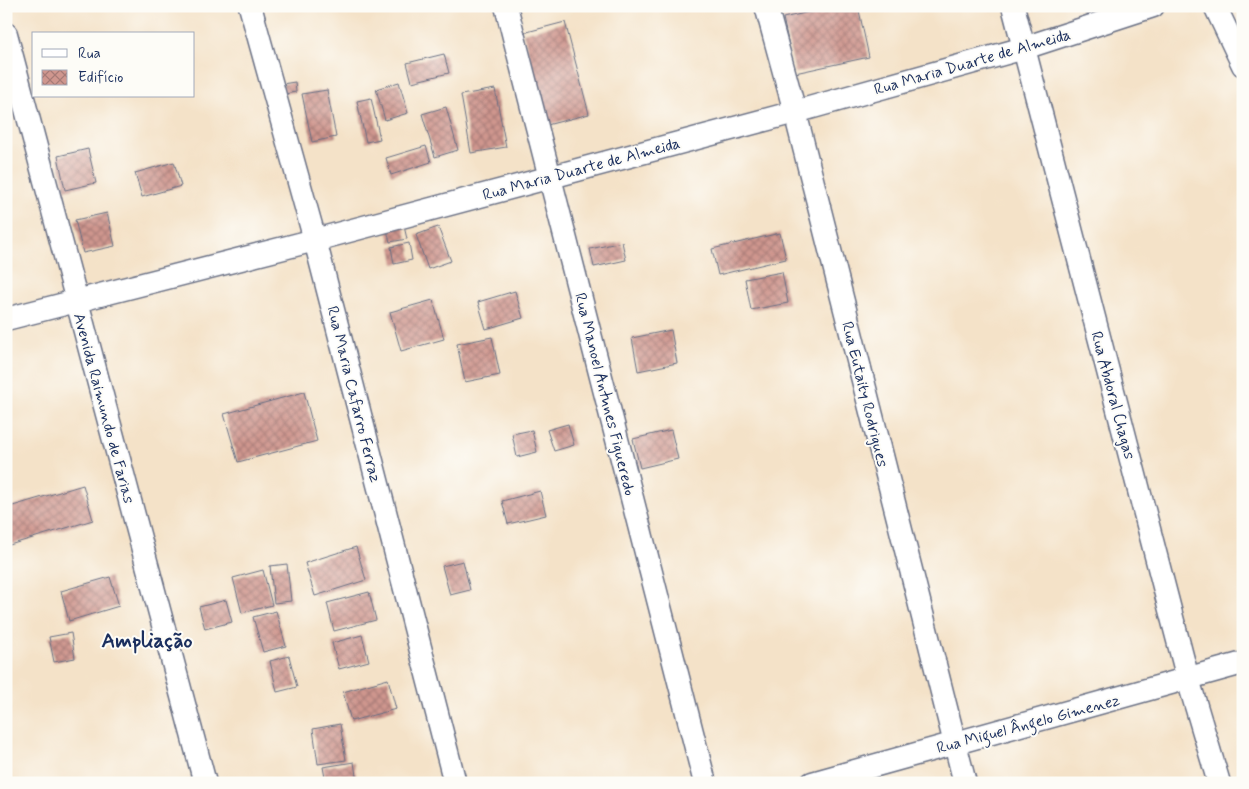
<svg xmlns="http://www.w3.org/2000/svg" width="1249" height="789" font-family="Mynerve,sans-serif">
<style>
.building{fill:url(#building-cross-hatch)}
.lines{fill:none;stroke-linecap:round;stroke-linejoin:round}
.minor-casing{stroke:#676e83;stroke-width:25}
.minor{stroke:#fff;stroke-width:22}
.labels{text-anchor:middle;stroke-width:4;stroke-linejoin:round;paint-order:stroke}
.street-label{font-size:16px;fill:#1b2f5e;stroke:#fdfcf7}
.district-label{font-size:21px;font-weight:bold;fill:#1b2f5e;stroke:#fdfcf7}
</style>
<defs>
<pattern id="building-cross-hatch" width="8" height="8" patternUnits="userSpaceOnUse" patternTransform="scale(1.25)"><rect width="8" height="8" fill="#cf968e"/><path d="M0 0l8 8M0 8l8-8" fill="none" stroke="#a77b77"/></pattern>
</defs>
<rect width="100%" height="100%" fill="#fdfcf7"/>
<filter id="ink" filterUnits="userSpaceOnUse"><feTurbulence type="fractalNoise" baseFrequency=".02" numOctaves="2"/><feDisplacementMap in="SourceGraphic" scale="10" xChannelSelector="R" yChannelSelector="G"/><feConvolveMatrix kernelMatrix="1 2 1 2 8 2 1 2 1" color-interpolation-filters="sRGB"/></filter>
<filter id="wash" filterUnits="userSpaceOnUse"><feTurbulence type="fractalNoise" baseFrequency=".0096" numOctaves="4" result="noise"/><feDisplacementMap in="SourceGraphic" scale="20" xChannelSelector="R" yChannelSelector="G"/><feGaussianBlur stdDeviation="1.12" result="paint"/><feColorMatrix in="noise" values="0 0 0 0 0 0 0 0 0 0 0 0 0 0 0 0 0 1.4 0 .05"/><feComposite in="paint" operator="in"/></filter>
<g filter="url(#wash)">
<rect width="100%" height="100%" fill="#f4e2c8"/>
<g id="blocks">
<g class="building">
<polygon points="836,6 858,6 869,57 795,73 783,18"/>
<polygon points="565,22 589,114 547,125 523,33"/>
<polygon points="444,54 449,73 412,82 407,63"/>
<polygon points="295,82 296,92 284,94 282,84"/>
<polygon points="399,82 408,113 385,120 376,89"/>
<polygon points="495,89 506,147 471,153 461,95"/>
<polygon points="327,90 336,137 312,142 302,94"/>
<polygon points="371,98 380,139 366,142 357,101"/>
<polygon points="446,107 458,150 435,157 422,114"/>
<polygon points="426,146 431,162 391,175 386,158"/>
<polygon points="88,149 96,183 65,190 58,156"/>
<polygon points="174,162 181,186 142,197 135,173"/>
<polygon points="107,213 115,246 83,253 75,220"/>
<polygon points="403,222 407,239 390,242 386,226"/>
<polygon points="438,227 451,261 428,269 416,235"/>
<polygon points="780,233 786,259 718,275 712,249"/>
<polygon points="622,242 626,260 594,267 590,249"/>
<polygon points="409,243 412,260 394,264 391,247"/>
<polygon points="782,272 788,303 751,310 745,279"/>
<polygon points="515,291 523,318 486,329 478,302"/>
<polygon points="433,300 444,339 401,351 390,312"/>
<polygon points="671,330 677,363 638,371 632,338"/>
<polygon points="492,337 500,375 465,382 457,344"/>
<polygon points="304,392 317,441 238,462 224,414"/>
<polygon points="568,424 574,445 554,451 547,430"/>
<polygon points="532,430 537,452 517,457 512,434"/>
<polygon points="671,430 678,459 640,468 633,439"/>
<polygon points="83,485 93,520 6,546 6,508"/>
<polygon points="540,491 546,515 508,524 502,501"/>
<polygon points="356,547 366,580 315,596 305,563"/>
<polygon points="463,561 470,590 450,595 442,566"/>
<polygon points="287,564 291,601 274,603 270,566"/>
<polygon points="263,570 272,605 242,613 233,578"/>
<polygon points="110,577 119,606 69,621 61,591"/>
<polygon points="369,592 376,620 334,631 327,603"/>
<polygon points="226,600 232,622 205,629 199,607"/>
<polygon points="276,611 286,646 263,652 253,617"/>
<polygon points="71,633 75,658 54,662 49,637"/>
<polygon points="362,635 369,661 339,669 332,643"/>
<polygon points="289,656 297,687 277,692 270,661"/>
<polygon points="388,679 396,709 351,721 343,692"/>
<polygon points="340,724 346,760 318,764 313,729"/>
<polygon points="354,762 357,783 326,783 323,767"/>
</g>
</g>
</g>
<g filter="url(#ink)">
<use href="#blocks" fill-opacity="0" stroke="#676e83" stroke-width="1"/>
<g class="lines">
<defs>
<g id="minor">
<polyline points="250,6 315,240 455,783"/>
<polyline points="506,6 705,783"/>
<polyline points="766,6 795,112 965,783"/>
<polyline points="1013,6 1188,679 1219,783"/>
<polyline points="1215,6 1243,65"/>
<polyline points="6,34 205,783"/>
<polyline points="6,319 315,240 795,112 1024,48 1153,6"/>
<polyline points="812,783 1243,663"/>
</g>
</defs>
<use href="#minor" class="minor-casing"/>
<use href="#minor" class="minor"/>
</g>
</g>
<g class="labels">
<g class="street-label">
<text transform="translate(972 61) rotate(-16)" y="6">Rua Maria Duarte de Almeida</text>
<text transform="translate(581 168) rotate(-15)" y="6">Rua Maria Duarte de Almeida</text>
<text transform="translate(355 394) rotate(76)" y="6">Rua Maria Cafarro Ferraz</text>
<text transform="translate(606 394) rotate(76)" y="6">Rua Manoel Antunes Figueredo</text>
<text transform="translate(866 394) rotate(76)" y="6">Rua Eutaity Rodrigues</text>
<text transform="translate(1114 395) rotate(75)" y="6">Rua Abdoral Chagas</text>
<text transform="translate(105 408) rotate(75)" y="6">Avenida Raimundo de Farias</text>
<text transform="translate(1028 723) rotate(-15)" y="6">Rua Miguel Ângelo Gimenez</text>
</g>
<g class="district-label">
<text x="147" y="647">Ampliação</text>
</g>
</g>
<rect width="1249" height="789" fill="none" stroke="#fdfcf7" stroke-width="25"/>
<rect x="32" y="32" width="162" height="65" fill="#fdfcf7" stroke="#a3aaba"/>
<rect x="42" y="49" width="25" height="8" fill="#ffffff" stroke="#a3aaba"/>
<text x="78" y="58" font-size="15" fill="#1b2f5e">Rua</text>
<rect x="42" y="70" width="25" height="15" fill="url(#building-cross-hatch)" stroke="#a3aaba"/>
<text x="78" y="82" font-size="15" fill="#1b2f5e">Edifício</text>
</svg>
